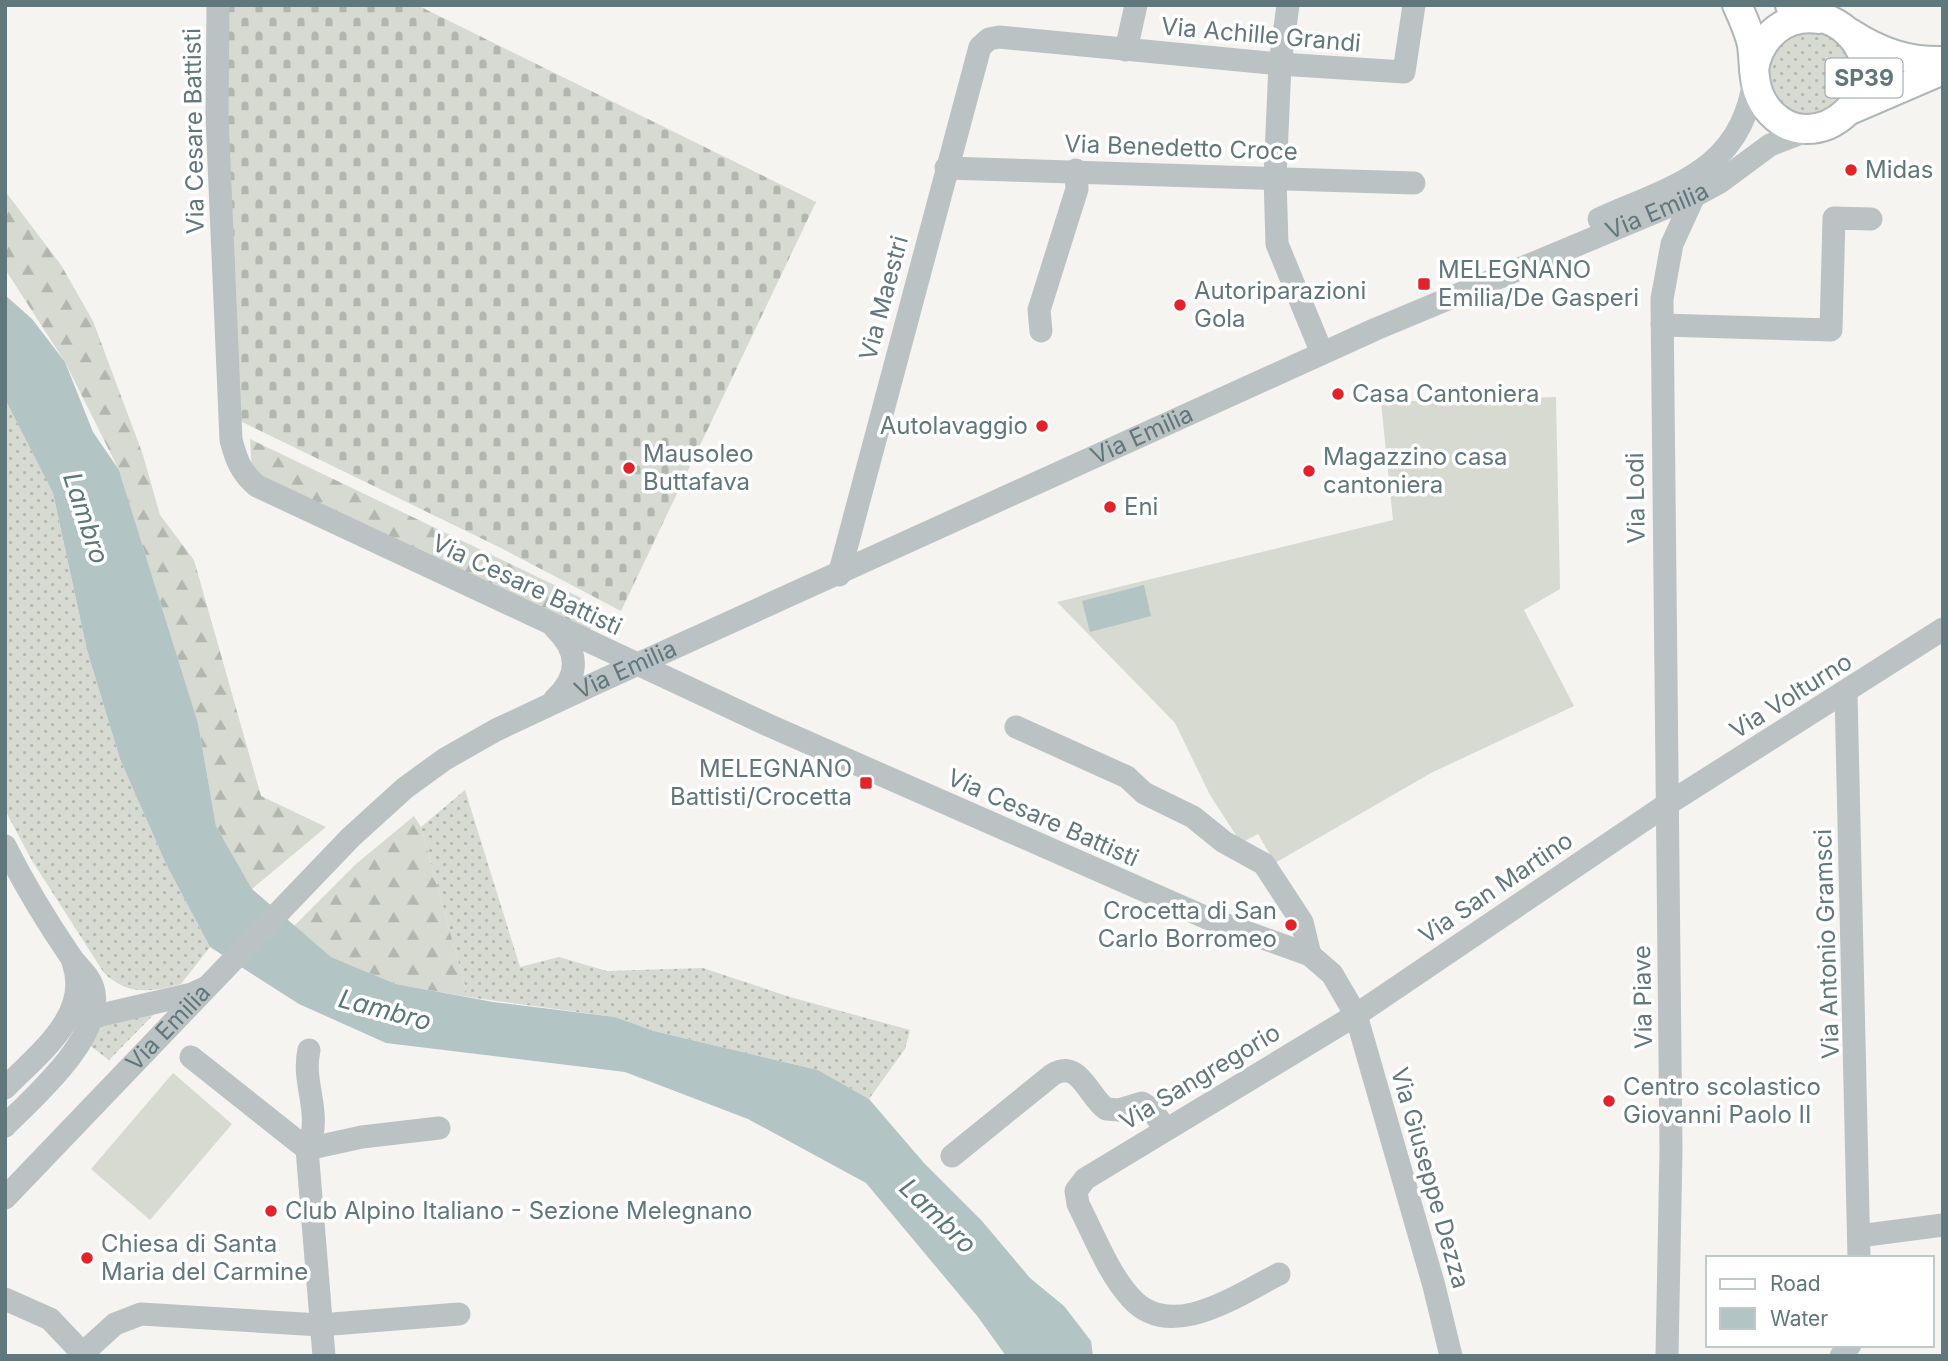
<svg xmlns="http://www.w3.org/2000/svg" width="1948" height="1361" font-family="Inter,sans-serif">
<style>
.grass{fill:url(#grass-dots)}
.forest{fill:url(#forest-firs)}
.cemetery{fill:url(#cemetery-stones)}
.garden{fill:#d6dad0}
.water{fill:#b2c4c4}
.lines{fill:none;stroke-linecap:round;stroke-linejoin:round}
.major-casing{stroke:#afb6b8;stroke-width:32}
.minor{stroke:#bbc2c4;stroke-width:23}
.major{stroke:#fff;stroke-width:28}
.poi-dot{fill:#e2232a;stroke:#fff;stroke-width:2.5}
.labels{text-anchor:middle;stroke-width:7;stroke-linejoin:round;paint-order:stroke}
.shield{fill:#fff;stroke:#90a0a3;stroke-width:2}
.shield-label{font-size:23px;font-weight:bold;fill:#60777c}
.street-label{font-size:24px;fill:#60777c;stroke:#fff}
.poi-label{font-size:24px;fill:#60777c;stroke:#fff;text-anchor:start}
.water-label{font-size:26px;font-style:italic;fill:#5a7878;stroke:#fff}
</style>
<defs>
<pattern id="grass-dots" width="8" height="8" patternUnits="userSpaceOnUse" patternTransform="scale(1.75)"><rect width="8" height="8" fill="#d6dad0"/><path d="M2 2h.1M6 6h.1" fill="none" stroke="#b1b6ae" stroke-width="1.8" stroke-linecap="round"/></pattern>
<pattern id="forest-firs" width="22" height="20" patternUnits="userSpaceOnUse" patternTransform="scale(1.75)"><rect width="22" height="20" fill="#d6dad0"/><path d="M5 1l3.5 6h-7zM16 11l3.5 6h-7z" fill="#b1b6ae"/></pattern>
<pattern id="cemetery-stones" width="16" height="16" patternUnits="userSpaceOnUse" patternTransform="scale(1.75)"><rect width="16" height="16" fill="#d6dad0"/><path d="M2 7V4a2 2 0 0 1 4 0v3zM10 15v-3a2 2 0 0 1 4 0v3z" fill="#b1b6ae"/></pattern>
</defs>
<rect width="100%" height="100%" fill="#f5f4f1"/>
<g class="grass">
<path d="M1814 29C1845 37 1850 53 1854 81L1828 114C1820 115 1809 118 1801 116 1766 110 1755 53 1788 36 1795 32 1806 32 1814 29Z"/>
<path d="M5 399 53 493 87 650 120 759 166 864 210 947 181 984C151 992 128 996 104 973L31 859 5 810Z"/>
<polygon points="465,790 520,967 559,957 607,971 703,968 790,997 910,1030 905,1049 869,1099 818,1070 654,1031 615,1017 468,997 421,827"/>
<polygon points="158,1010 109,1060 89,1045 97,1025"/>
</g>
<g class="forest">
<polygon points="5,191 61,265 93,321 143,455 160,515 194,560 261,796 326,827 252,889 216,826 198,723 119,470 65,362 5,269"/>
<polygon points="250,439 598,606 590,632 252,473"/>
<polygon points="414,816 421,827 468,997 396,984 331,957 294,926 356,864"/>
</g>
<polygon class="cemetery" points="228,5 417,5 816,202 621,611 501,548 236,419 227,136"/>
<g class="garden">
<polygon points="1556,397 1560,589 1524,610 1574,706 1431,773 1275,863 1258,834 1241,843 1210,795 1175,723 1057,602 1393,520 1381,402"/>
<polygon points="173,1073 232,1124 150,1220 91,1169"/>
</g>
<g class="water">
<polygon points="5,295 32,319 65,362 93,432 119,470 198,723 216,826 252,889 331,957 396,984 493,1002 615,1017 654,1031 818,1070 869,1099 924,1163 982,1221 1030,1278 1064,1306 1091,1341 1093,1356 1006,1356 978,1317 866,1183 748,1119 625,1072 386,1043 299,1004 210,947 166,864 120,759 87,650 53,493 5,399"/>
<polygon points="1144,585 1151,616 1090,632 1082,601"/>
</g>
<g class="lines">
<defs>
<g id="major">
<path d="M1737 5C1743 18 1749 31 1752 45 1755 67 1752 88 1766 107 1814 170 1907 83 1844 29 1830 17 1807 13 1790 5"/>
<path d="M1850 33C1879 52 1908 62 1943 61"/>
<path d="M1754 69C1760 36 1785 14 1819 19"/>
<polyline points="1850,110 1943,70"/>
</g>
</defs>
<use href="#major" class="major-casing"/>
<g class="minor">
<path d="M218 5 217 117 231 440C236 459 241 473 257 486L768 725 1207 918 1310 955 1332 974 1356 1015 1434 1286 1451 1356"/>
<polyline points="1288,5 1280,64 1275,178 1277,244 1322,353"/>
<polyline points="1126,50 1136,5"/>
<polyline points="946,168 1414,183"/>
<path d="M1599 219C1672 186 1743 171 1754 78"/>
<polyline points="1662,325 1831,330 1834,218 1871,219"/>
<polyline points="1041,331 1039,310 1077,189 1076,170"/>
<polyline points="839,575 980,47 989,39 999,37 1280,64 1404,72 1414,5"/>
<path d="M555 628C579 651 580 676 555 699"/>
<polyline points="1846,693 1859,1258"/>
<polyline points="1016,727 1127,777 1144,793 1193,817 1224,842 1264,864 1302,922 1310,955"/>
<path d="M5 846C24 884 47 922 71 957 79 969 91 976 94 992 102 1038 35 1096 5 1126"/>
<polyline points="92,1017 192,994 205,988"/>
<path d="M309 1050C301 1084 324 1115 307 1149L324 1356"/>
<polyline points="191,1057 307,1149"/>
<path d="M5 1088C38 1054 92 1015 73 962"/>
<polyline points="307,1149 362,1137 439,1128"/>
<path d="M952 1156 1052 1075C1079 1058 1088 1096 1106 1109L1119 1110 1142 1103 1150 1108 1165 1128"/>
<path id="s1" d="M5 1198 351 837 405 788 445 759 496 730 596 683 1376 329 1694 196 1720 182 1770 145 1814 128"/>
<polyline points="1859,1236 1943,1225"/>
<path d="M1279 1274C1239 1294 1171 1343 1131 1298 1108 1273 1094 1235 1078 1204L1076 1191 1085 1179 1356 1015 1666 805 1943 629"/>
<polyline points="5,1299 50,1319 85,1356"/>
<polyline points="83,1353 115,1324 141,1314 320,1325 459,1314"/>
<polyline points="1667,1356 1671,1151 1662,299 1672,244 1694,196"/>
<polyline points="1841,1356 1850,1345"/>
</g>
<use href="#major" class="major"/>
</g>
<g class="poi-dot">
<circle cx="1851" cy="170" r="7"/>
<rect x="1417" y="277" width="14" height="14" rx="3.5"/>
<circle cx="1180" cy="305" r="7"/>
<circle cx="1338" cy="394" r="7"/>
<circle cx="1042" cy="426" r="7"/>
<circle cx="629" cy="468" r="7"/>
<circle cx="1309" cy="471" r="7"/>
<circle cx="1110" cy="507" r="7"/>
<rect x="859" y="776" width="14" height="14" rx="3.5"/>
<circle cx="1291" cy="925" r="7"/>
<circle cx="1609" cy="1101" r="7"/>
<circle cx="271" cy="1211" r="7"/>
<circle cx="87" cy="1258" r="7"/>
</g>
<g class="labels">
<rect class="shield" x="1825.5" y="58.5" width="77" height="39" rx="5"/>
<g class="shield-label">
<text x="1864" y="86">SP39</text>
</g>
<g class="street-label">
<text transform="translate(1261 35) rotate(5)" y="8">Via Achille Grandi</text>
<text transform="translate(194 131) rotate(-91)" y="8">Via Cesare Battisti</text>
<text transform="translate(1181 148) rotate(2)" y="8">Via Benedetto Croce</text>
<text dy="8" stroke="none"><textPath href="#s1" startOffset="1953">Via Emilia</textPath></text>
<text transform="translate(884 298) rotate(-75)" y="8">Via Maestri</text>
<text dy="8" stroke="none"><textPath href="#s1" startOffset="1391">Via Emilia</textPath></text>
<text transform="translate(1636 498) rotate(-91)" y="8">Via Lodi</text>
<text transform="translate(527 585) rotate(25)" y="8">Via Cesare Battisti</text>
<text dy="8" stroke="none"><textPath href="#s1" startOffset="824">Via Emilia</textPath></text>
<text transform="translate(1791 696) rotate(-32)" y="8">Via Volturno</text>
<text transform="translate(1043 818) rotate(24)" y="8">Via Cesare Battisti</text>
<text transform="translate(1496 888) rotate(-34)" y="8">Via San Martino</text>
<text transform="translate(1827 944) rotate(-92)" y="8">Via Antonio Gramsci</text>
<text transform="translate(1643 997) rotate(-91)" y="8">Via Piave</text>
<text dy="8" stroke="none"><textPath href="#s1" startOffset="236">Via Emilia</textPath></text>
<text transform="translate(1200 1077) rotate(-31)" y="8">Via Sangregorio</text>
<text transform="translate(1430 1178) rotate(74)" y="8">Via Giuseppe Dezza</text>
</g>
<g class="poi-label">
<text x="1865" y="178">Midas</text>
<text x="1438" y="278">MELEGNANO<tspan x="1438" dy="28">Emilia/De Gasperi</tspan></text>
<text x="1194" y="299">Autoriparazioni<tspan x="1194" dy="28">Gola</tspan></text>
<text x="1352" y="402">Casa Cantoniera</text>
<text x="1028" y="434" text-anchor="end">Autolavaggio</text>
<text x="643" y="462">Mausoleo<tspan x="643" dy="28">Buttafava</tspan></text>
<text x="1323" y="465">Magazzino casa<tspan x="1323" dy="28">cantoniera</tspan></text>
<text x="1124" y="515">Eni</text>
<text x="852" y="777" text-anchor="end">MELEGNANO<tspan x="852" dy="28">Battisti/Crocetta</tspan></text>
<text x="1277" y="919" text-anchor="end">Crocetta di San<tspan x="1277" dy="28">Carlo Borromeo</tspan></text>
<text x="1623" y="1095">Centro scolastico<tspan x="1623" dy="28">Giovanni Paolo II</tspan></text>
<text x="285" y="1219">Club Alpino Italiano - Sezione Melegnano</text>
<text x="101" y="1252">Chiesa di Santa<tspan x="101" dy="28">Maria del Carmine</tspan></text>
</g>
<g class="water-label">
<text transform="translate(86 518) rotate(72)" y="9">Lambro</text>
<text transform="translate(385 1010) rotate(15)" y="9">Lambro</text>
<text transform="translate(938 1216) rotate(44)" y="9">Lambro</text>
</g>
</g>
<rect width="1948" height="1361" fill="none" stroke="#60777c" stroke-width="14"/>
<rect x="1706" y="1256" width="228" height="91" fill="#ffffff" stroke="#bfc9cb" stroke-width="2"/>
<rect x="1720" y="1279" width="35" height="10" fill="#ffffff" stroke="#bfc9cb" stroke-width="2"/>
<text x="1770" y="1291" font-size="21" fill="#60777c">Road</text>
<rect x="1720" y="1308" width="35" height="21" fill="#b2c4c4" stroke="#bfc9cb" stroke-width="2"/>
<text x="1770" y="1326" font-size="21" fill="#60777c">Water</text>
</svg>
